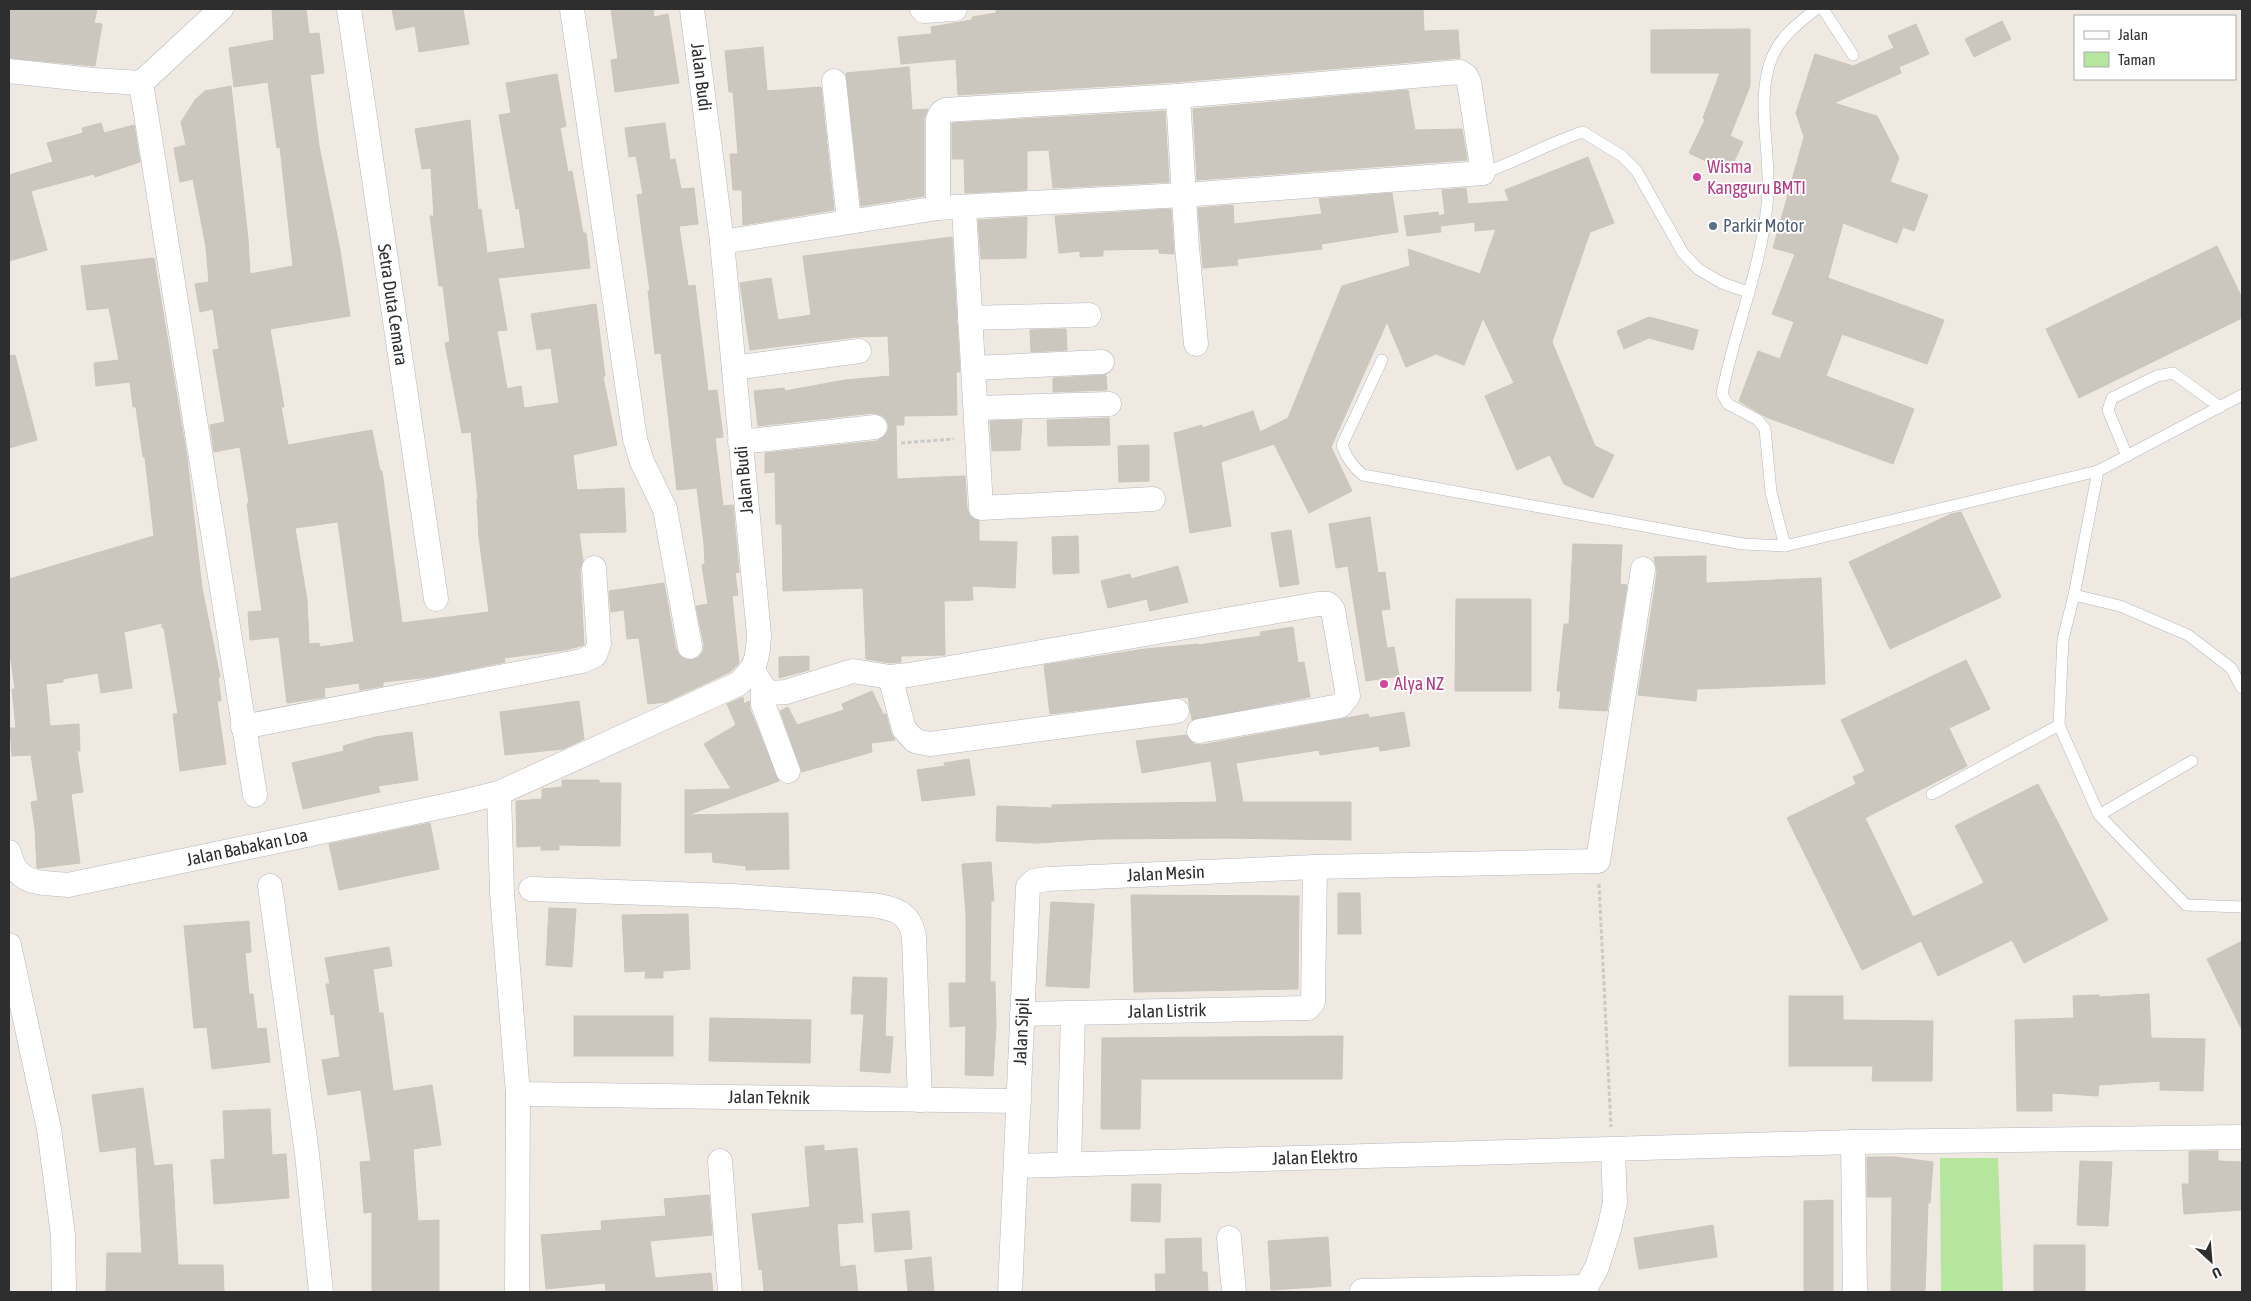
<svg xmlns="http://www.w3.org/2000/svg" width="2251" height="1301" font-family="'Asap Condensed',sans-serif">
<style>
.green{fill:#b6e59e}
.building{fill:#cbc7bf;stroke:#cbc5ba;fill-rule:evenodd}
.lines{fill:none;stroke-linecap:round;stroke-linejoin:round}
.service-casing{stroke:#b4b7c1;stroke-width:12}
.minor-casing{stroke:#b4b7c1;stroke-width:25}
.path{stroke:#c9c9c9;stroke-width:3;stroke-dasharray:4 2.5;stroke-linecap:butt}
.service{stroke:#fff;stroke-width:11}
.minor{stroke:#fff;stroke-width:24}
.hotel-dot{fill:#d1479c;stroke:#fff;stroke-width:2}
.service-dot{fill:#5c6f8a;stroke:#fff;stroke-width:2}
.labels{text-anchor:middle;stroke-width:4;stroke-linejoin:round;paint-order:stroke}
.street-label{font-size:18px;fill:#2e2e2e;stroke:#fff}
.hotel-label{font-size:18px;fill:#b23c85;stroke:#fff;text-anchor:start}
.service-label{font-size:18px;fill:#4e5e75;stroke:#fff;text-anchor:start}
</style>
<rect width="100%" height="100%" fill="#efe9e1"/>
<polygon class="green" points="1940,1158 1998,1158 2003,1292 1941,1292"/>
<g class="building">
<polygon points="9,9 97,9 94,23 102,24 95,66 9,58"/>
<path d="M272 9H306L309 34 319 33 324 73 310 75 319 146 340 250 350 316 270 329 284 407H281L288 445 372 430 380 471H382L402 623 489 612 479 538 477 499H478L471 432 462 433 445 343 450 342 443 286H439L430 216H434L431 168 422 169 415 129 470 120 478 210 481 209 487 253 525 248 519 208 516 209 499 115 511 113 506 83 557 74 566 126 560 128 568 172 572 171 583 233H586L590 268 498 278 507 330 497 331 507 389 521 386 524 408 559 403 551 348 537 350 531 314 596 304 605 376 603 377 617 445 573 455 577 490 624 488 626 532 579 533 583 561 580 569 584 645 566 650 504 658 505 662 430 677 383 682V686L360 690 359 683 324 688 325 697 287 703 279 637 250 640 248 612 262 611 247 504 249 503 240 447 214 452 210 425 225 422 213 350 219 349 213 309 200 312 195 284 209 282 206 247 193 179 180 182 174 148 186 145 181 122 195 100 205 91 231 86 248 239 250 274 293 266 280 147 277 148 268 82 234 87 229 48 274 40ZM338 522 354 642 320 647 319 643 309 644 307 600 295 528Z"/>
<polygon points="392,9 463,9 469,44 419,52 415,26 396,30"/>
<polygon points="611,9 653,9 654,17 668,14 679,83 615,92 611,60 618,59"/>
<polygon points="996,9 1423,9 1424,31 1458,30 1460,58 1177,82 958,95 956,59 901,64 898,37 932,34 931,27 972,20 972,17 996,13"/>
<polygon points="2002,21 2011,39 1974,57 1965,39"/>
<polygon points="1916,24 1929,54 1899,67 1901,73 1834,103 1877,116 1899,158 1890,182 1928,195 1914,231 1903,227 1897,243 1843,223 1828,278 1944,320 1927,364 1842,334 1826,376 1914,409 1893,464 1766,417 1739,401 1758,351 1780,359 1794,322 1772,314 1795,254 1773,248 1804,137 1796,113 1815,54 1853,66 1894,48 1888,36"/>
<polygon points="1750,29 1750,86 1730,136 1743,142 1729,172 1689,153 1705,120 1703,118 1720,73 1651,73 1651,30"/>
<polygon points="763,47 767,91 821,87 834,210 743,225 742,190 733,190 730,154 738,154 733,92 729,92 725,51"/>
<polygon points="909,67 912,110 928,109 924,119 924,196 861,206 846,73"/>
<polygon points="1408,90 1415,130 1462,129 1467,160 1197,180 1193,109"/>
<polygon points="1165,111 1169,182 1053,188 1049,150 1027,151 1027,190 965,193 964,159 952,159 952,123"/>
<polygon points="101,123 104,133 134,125 140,162 95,177 94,174 31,191 47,250 9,261 9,175 53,162 47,143 83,133 82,128"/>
<polygon points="665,123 670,160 675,159 681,189 694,188 698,224 679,226 688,286 695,285 708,391 717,390 723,437 715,438 723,506 733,505 739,572 735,573 738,595 732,596 739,663 730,672 666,702 648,704 639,638 627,639 624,610 611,612 609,591 664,583 676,649 680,656 686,660 698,658 703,652 704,645 696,606 708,604 702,565 705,564 704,544 697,488 677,490 661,353 655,354 648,291 650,291 637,195 643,194 636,156 629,157 625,128"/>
<polygon points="1588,157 1614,223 1590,232 1552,342 1595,446 1614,455 1593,498 1564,484 1550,455 1517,470 1485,396 1514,383 1483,318 1464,365 1436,354 1406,367 1387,322 1331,447 1352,491 1309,513 1274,444 1221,462 1231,526 1190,533 1174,433 1202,425 1202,428 1253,411 1260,432 1288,418 1342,286 1410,266 1408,249 1480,274 1496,229 1475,231 1475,222 1440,226 1441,232 1407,236 1404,216 1438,212 1439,216 1445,214 1442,190 1466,188 1468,204 1509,201 1505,190"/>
<polygon points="1392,193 1398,232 1321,244 1322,249 1237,259 1238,265 1203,268 1198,208 1233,205 1234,224 1322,214 1319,199"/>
<polygon points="1171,209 1174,254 1159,253 1159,249 1103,250 1103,256 1080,257 1080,251 1059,253 1055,216"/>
<polygon points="1027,217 1026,258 981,259 978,220"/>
<polygon points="952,237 960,372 956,372 957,415 904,416 904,425 896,425 897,479 965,476 967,509 970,516 979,521 979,541 1017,542 1015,588 972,586 973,600 944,601 945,655 901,656 901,662 890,663 866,659 863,588 783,591 782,524 776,524 775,472 765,473 765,453 877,441 887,433 889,426 886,419 881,415 873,413 758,426 754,391 784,388 785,391 845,380 890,376 888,336 857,337 750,350 740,283 771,278 778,320 811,315 803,256"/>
<polygon points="2217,246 2242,298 2242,318 2079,398 2046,329"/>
<polygon points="154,258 187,457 202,588 220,677 218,677 221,701 217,701 226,764 180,771 173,714 178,714 164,628 162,628 162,623 124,632 132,688 101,693 98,673 63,679 63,682 46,684 50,726 79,724 80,751 77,751 83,792 71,794 80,863 39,868 37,868 35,829 31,802 38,801 31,755 12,756 10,728 16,728 12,689 15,689 9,646 9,579 154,536 145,457 143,457 136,407 133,407 130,382 96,386 94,363 119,360 109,308 87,310 81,266"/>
<polygon points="1649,317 1698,330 1693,350 1649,338 1624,349 1617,331"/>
<polygon points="1066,329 1067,350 1031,352 1030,330"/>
<polygon points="15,355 37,440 9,448 9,356"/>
<polygon points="1106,375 1107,390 1053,392 1053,378"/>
<polygon points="1109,418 1110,445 1048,446 1047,420"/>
<polygon points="1022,420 1020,450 992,451 990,421"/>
<polygon points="1149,445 1149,481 1119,482 1118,446"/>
<polygon points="1961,512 2001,597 1890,649 1849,562 1951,514"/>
<polygon points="1370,517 1378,573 1385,572 1390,609 1381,610 1387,648 1394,647 1399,676 1366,681 1348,566 1336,568 1329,524"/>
<polygon points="1291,530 1299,584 1280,587 1271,533"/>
<polygon points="1078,536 1079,573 1053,574 1052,537"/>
<polygon points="1573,544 1622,545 1620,584 1627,585 1607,711 1559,708 1561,691 1557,691 1564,624 1569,624"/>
<polygon points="1706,556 1706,583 1821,578 1825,684 1697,689 1696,701 1638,695 1655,587 1657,571 1654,557"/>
<polygon points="1178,566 1188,602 1150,611 1147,599 1108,608 1101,581 1130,574 1131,579"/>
<polygon points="1456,599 1531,599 1531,691 1455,691"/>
<polygon points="1293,627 1298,663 1304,662 1310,697 1192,720 1188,697 1050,714 1044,665 1145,649 1198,644 1198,645 1261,636 1260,632"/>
<polygon points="809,656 809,670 779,678 779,657"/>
<polygon points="1966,660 1990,709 1949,728 1967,766 1865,818 1913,917 1984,883 1955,826 2038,784 2108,920 2024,963 2012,940 1938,976 1921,941 1862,970 1787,818 1856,784 1853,777 1865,771 1841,720"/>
<polygon points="872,691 883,714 886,714 891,733 895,740 871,743 872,752 802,772 780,711 788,707 797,725 844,710 842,704"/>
<polygon points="743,697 744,704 749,701 750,709 779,781 688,815 788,813 789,869 746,870 746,866 713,862 712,852 685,853 685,790 731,789 704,744 736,725 727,704"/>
<polygon points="579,701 584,739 563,749 505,755 500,712"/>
<polygon points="1404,712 1410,746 1380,751 1379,746 1320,755 1319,750 1236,763 1243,802 1351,802 1351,840 1224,838 1099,839 1037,843 996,841 997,806 1052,808 1052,805 1087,804 1217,802 1211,761 1142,773 1136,741 1186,735 1194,744 1201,745 1368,714 1369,718"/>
<polygon points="412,732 418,780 378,786 380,792 303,809 292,763 344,751 343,746 375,737"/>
<polygon points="969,759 975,795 922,801 917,770 945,766 944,763"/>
<polygon points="562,780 599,780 599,783 621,783 620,846 559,845 559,850 541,850 541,846 517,847 516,801 542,799 542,789 562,787"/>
<polygon points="430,823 439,869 339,890 329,844"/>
<polygon points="991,862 994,901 991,901 990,982 995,982 996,1026 993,1076 965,1075 966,1026 950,1027 949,983 966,983 966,914 962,864"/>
<polygon points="1338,893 1360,893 1361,934 1338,934"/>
<polygon points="1131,895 1299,896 1298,989 1134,992"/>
<polygon points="1051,902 1094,904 1089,988 1046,986"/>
<polygon points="549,908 576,909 572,967 546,965"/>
<polygon points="688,914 690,969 663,971 663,978 645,978 646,971 625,972 622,915"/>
<polygon points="249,921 251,952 245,953 249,994 253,994 257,1029 266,1028 270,1062 212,1069 207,1027 194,1028 184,926"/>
<polygon points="2242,941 2242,1030 2207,959"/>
<polygon points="389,947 392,966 373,969 379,1013 383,1013 393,1091 432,1085 441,1145 413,1149 418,1221 439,1220 439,1292 372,1292 372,1212 364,1213 360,1162 371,1161 361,1090 328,1095 322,1060 340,1057 334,1014 331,1015 326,984 330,984 325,958"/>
<polygon points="853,977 887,978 885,1036 893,1037 890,1073 860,1071 864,1014 851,1014"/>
<polygon points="2149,994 2151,1038 2205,1039 2203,1091 2160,1090 2160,1081 2099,1085 2098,1096 2052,1093 2052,1111 2017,1111 2015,1020 2074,1018 2073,996 2099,995 2099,997"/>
<polygon points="1789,996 1843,996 1843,1020 1933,1021 1932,1081 1872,1081 1873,1066 1789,1066"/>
<rect x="574" y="1016" width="99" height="40"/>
<polygon points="710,1018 811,1020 810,1063 709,1061"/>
<polygon points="1343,1036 1342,1079 1141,1079 1140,1129 1101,1129 1102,1038"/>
<polygon points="143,1088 154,1166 172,1164 178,1265 223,1265 224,1292 106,1292 107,1253 142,1253 136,1147 100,1152 92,1095"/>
<polygon points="270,1109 272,1155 286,1154 289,1198 214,1204 211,1160 225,1159 223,1111"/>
<polygon points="824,1145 824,1151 857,1148 863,1222 837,1224 840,1267 855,1265 858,1292 764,1292 762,1269 759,1270 752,1214 810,1207 805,1147"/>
<polygon points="2189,1151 2218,1151 2218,1161 2242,1162 2242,1210 2184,1214 2182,1184 2189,1184"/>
<polygon points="1867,1157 1895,1157 1933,1162 1930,1203 1928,1203 1925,1292 1891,1292 1892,1197 1867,1197"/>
<polygon points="2080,1161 2112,1162 2108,1226 2077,1225"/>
<polygon points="1132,1184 1161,1184 1160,1222 1131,1221"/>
<polygon points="709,1195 712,1235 650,1241 655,1278 711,1273 713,1292 606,1292 605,1283 546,1289 541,1235 602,1230 601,1221 666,1216 664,1199"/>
<polygon points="1833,1200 1833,1291 1804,1291 1804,1201"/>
<polygon points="909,1211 912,1249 875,1252 872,1214"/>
<polygon points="1713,1225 1717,1257 1639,1269 1634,1238"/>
<polygon points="1328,1237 1331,1286 1271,1290 1268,1241"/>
<polygon points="1201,1238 1202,1272 1207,1272 1208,1292 1156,1292 1155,1274 1166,1274 1165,1239"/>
<rect x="2034" y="1245" width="51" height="47"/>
<polygon points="931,1257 934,1292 908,1292 905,1260"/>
</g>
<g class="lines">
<defs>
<g id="service">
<polyline points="1823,9 1853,55"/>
<path d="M1483 173C1517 162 1548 143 1583 132L1622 156 1636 170 1683 253 1698 269 1722 283 1748 292"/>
<path d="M1382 360 1342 445C1347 458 1352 466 1363 475L1743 544 1785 546 2098 471"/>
<polyline points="2127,456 2108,410 2112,398 2157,376 2173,373 2220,407"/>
<path d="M1785 546 1771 492 1765 429 1758 420 1728 404 1722 394C1735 326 1765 260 1768 191 1770 149 1755 94 1773 55 1782 35 1800 22 1816 9"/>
<polyline points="2074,595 2120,606 2188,635 2231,668 2242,688"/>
<polyline points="2059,725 2099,815 2192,761"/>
<polyline points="1932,794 2059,725 2063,639 2074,595 2098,471 2242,395"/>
<polyline points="2099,815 2186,905 2242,907"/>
</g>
<g id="minor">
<path id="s1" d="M349 9 436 599"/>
<polyline points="572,9 635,439 642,462 665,509 690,647"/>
<polyline points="922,9 924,11 955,9"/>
<polyline points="9,71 93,80 141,83"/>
<polyline points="834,81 849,221"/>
<polyline points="141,83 255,795"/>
<polyline points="141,83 221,9"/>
<polyline points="1178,96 1187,247 1196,344"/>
<polyline points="964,208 981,508 1153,499"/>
<polyline points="722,242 938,208 1183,195 1483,173 1469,82 1466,76 1460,72 1178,96 945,110 941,113 938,119 938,208"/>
<polyline points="970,318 1089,315"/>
<polyline points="734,368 859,351"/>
<polyline points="974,368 1102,362"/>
<polyline points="976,408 1109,404"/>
<polyline points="740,442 875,427"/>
<polyline points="753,670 763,687 770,693 786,692 853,671 890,677 909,675 1318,604 1328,604 1333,610 1348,696 1340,706 1199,731"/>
<polyline points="890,677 904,729 915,741 930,744 1177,711"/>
<polyline points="763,687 763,704 788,771"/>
<polyline points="243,727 582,661 595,655 599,644 594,568"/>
<polyline points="499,793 502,893 518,1094 517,1292"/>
<path id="s2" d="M9 852C16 886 40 882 68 885L463 802 499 793 738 684C756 667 758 660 759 635L722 242 692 9"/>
<polyline points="270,886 307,1154 321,1292"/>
<path d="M531 889 732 896 872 905C894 908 910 912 914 937L920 1100"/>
<polyline points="9,945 49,1129 63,1235 64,1292"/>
<path id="s3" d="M1022 1014 1308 1008 1313 1002 1315 867"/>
<path id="s4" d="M518 1094 1019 1101"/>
<polyline points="1853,1142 1855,1292"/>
<polyline points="720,1161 730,1292"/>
<polyline points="1069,1164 1073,1014"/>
<path id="s5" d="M1017 1166 1853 1142 2242 1137"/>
<polyline points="1229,1238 1234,1292"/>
<polyline points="1362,1291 1586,1287"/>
<path id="s6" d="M1010 1292 1028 887 1034 881 1048 879 1315 867 1598 861 1643 569"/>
<polyline points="1586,1292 1586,1287 1597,1267 1609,1229 1615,1203 1613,1151"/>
</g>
</defs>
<use href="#service" class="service-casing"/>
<use href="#minor" class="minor-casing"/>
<g class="path">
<polyline points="901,443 954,439"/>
<polyline points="1599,884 1611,1127"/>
</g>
<use href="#service" class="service"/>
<use href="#minor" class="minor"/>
</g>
<g class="hotel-dot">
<circle cx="1697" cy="177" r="5"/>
<circle cx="1384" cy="684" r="5"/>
</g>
<circle class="service-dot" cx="1713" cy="226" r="5"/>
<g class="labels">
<g class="street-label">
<text transform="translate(701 77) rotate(83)" y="6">Jalan Budi</text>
<text dy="6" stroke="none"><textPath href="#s1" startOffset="299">Setra Duta Cemara</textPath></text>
<text transform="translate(744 480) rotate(-95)" y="6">Jalan Budi</text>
<text dy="6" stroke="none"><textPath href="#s2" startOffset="258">Jalan Babakan Loa</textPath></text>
<text dy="6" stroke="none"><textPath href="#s6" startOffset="546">Jalan Mesin</textPath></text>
<text dy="6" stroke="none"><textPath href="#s3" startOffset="145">Jalan Listrik</textPath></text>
<text dy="6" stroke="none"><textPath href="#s6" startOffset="261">Jalan Sipil</textPath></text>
<text dy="6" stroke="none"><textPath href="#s4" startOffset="251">Jalan Teknik</textPath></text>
<text dy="6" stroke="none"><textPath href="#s5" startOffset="298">Jalan Elektro</textPath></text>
</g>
<g class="hotel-label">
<text x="1707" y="173">Wisma<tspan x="1707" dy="21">Kangguru BMTI</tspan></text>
<text x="1394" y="690">Alya NZ</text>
</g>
<g class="service-label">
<text x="1723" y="232">Parkir Motor</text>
</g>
</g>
<rect width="2251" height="1301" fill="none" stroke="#2e2e2e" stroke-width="20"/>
<rect x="2074" y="15" width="162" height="65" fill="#ffffff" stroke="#ababab"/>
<rect x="2084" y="31" width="25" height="8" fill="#ffffff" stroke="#ababab"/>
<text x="2118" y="40" font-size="15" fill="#2e2e2e">Jalan</text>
<rect x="2084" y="52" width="25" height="15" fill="#b6e59e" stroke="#ababab"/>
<text x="2118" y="65" font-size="15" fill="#2e2e2e">Taman</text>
<g transform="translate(2211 1261) rotate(154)" stroke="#ffffff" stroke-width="4" paint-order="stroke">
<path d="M0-4L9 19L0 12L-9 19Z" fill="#2e2e2e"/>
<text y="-8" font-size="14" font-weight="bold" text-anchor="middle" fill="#2e2e2e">U</text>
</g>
</svg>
